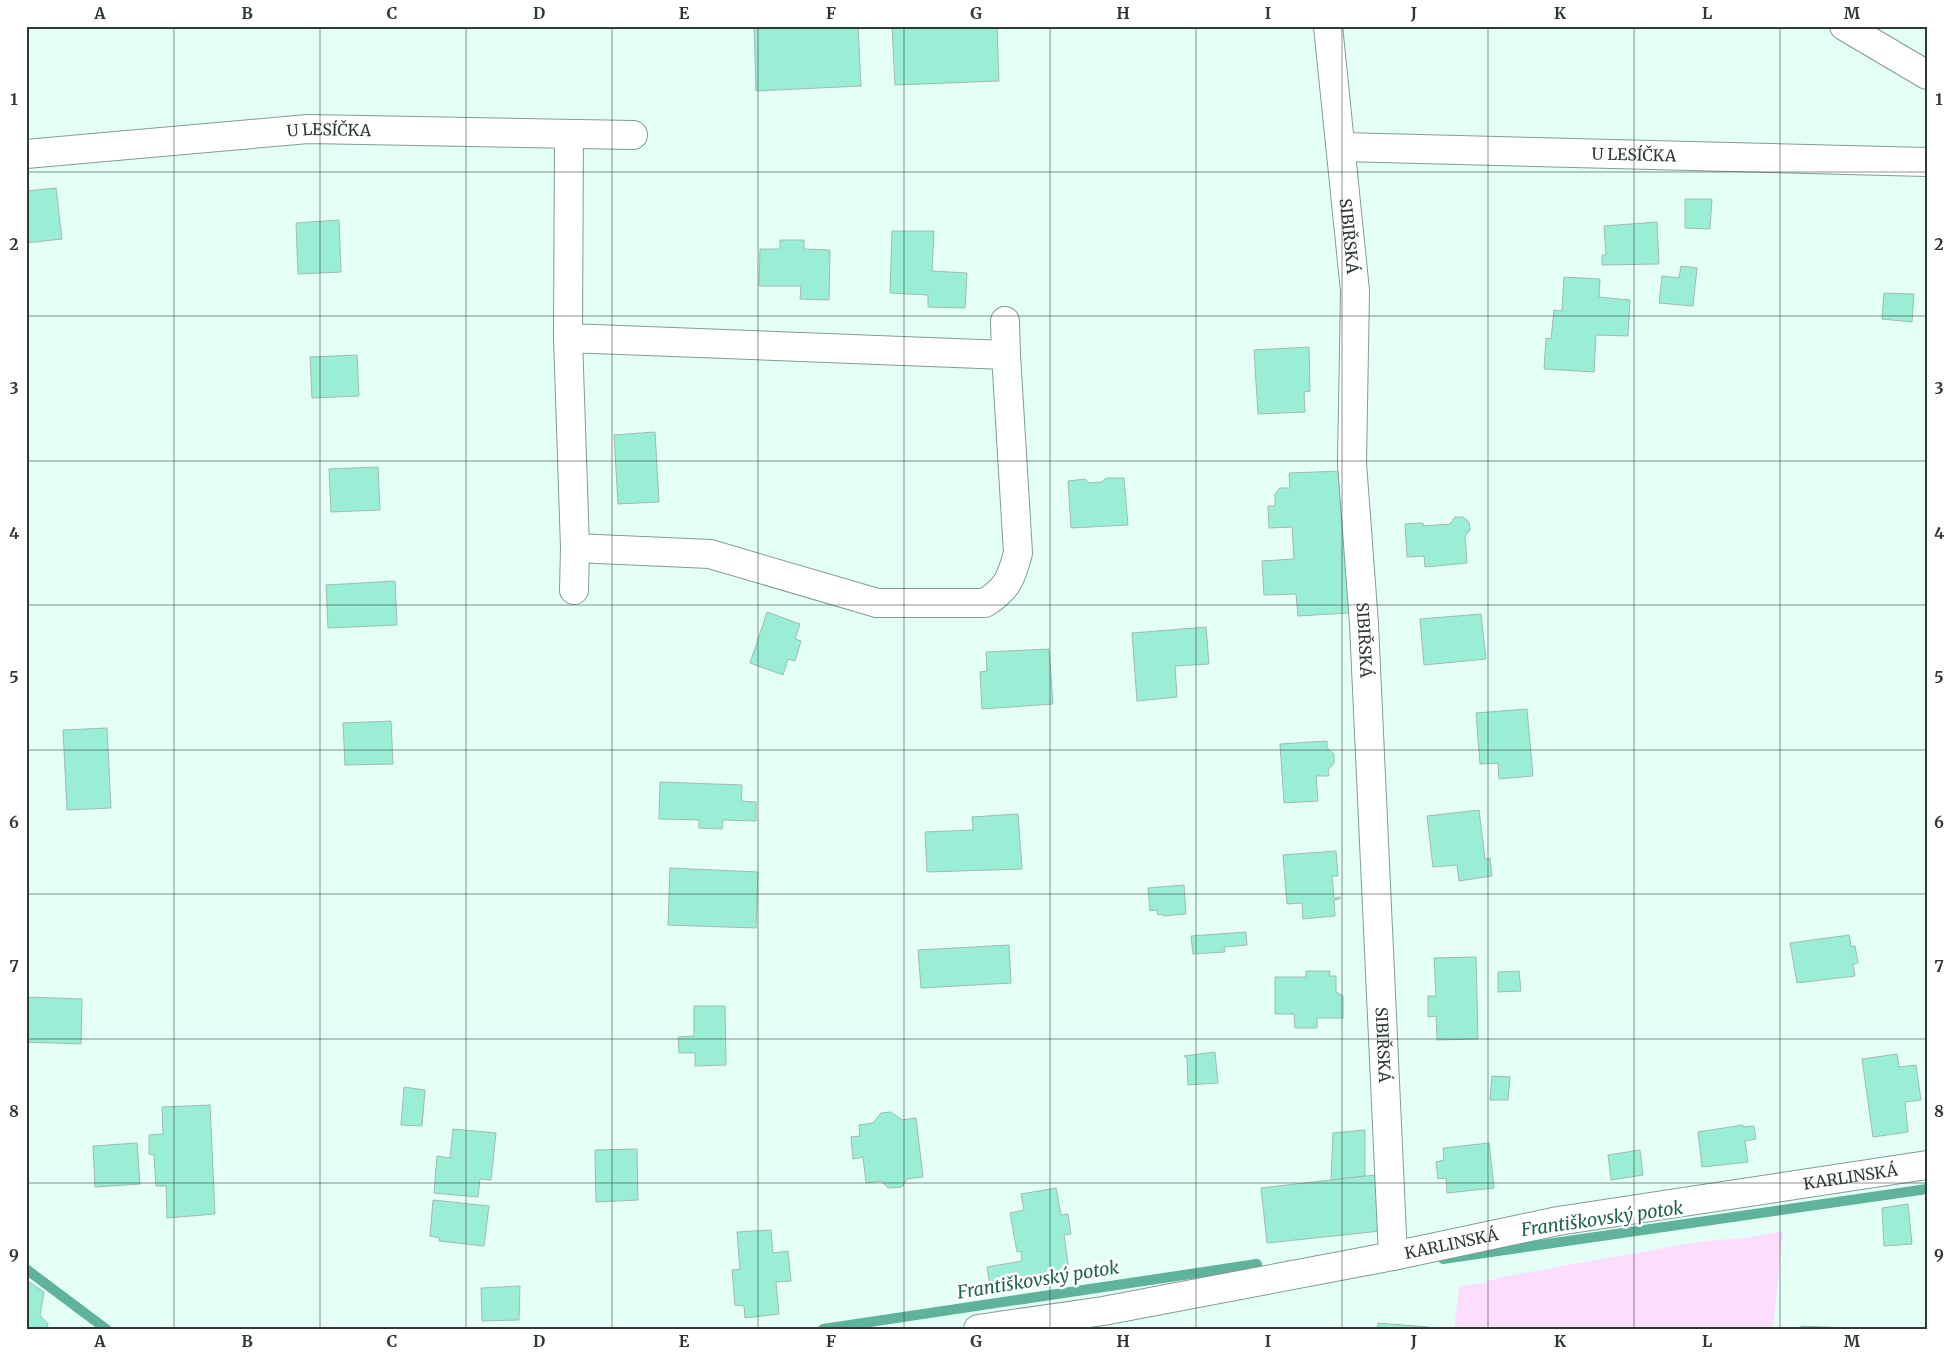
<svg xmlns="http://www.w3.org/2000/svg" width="1953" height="1355" font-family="Merriweather,serif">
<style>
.green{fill:#fcddfc}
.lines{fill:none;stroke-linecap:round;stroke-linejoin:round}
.stream{stroke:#5fb29b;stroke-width:10}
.building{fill:#9aeed5;stroke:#a1bbb2}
.street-casing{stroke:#839c94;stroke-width:30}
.street{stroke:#fff;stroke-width:28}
.grid{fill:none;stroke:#2e3835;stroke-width:1;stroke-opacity:0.55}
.labels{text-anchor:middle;stroke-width:5;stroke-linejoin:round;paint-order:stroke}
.street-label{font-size:16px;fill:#2e3835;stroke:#fff}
.water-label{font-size:18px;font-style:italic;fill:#216352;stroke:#fff}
.neatline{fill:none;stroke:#2e3835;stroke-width:2}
.grid-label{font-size:16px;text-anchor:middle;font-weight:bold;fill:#2e3835}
</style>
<rect width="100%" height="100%" fill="#e3fff6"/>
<polygon class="green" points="1783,1231 1773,1329 1454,1329 1459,1286 1480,1284 1501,1277 1703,1241 1745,1238"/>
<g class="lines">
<g class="stream">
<polyline points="1443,1259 1927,1189"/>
<polyline points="26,1269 106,1329"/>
<polyline points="823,1329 1257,1264"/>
</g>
</g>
<g class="building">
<polygon points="754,26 858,26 861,86 756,91"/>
<polygon points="892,26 997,26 999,81 895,85"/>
<polygon points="56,188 62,239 26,243 26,191"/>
<polygon points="1685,199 1712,199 1710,229 1685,228"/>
<polygon points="339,220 341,272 298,274 296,223"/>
<polygon points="1657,222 1659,264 1602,265 1602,255 1606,255 1604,226"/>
<polygon points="892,231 934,231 932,271 967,273 965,308 928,307 928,295 890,293"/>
<polygon points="780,240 804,240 804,249 830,250 829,300 800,299 801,286 759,286 760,249 780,249"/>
<polygon points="1681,266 1697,268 1693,306 1659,303 1662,276 1679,278"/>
<polygon points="1564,277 1600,279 1599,297 1630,300 1628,336 1596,335 1594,372 1544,369 1546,338 1551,339 1554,310 1562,311"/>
<polygon points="1884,293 1914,294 1912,322 1882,319"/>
<polygon points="1309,347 1310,391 1304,392 1305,412 1258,414 1254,350"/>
<polygon points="357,355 359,396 312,398 310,357"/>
<polygon points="655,432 659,502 618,504 614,435"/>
<polygon points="378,467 380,510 331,512 329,469"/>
<polygon points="1343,471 1350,613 1298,616 1296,594 1264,595 1262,561 1294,559 1292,527 1269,528 1268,506 1275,506 1275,494 1280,488 1290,488 1289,473"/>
<polygon points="1106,478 1124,478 1128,525 1071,528 1068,481 1085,479 1090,483 1102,482"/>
<polygon points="1455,517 1463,517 1469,522 1470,530 1465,536 1467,563 1425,567 1424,556 1407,557 1405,524 1423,523 1423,526 1450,524"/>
<polygon points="395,581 397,625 328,628 326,585"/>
<polygon points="767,612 800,624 795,639 801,641 795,661 788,659 783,675 750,663"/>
<polygon points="1481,614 1486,659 1424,665 1420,619"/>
<polygon points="1206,627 1209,664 1175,666 1177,697 1137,701 1132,633"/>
<polygon points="1049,649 1053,704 982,709 980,672 987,671 986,652"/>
<polygon points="1527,709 1533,776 1499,779 1498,763 1480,764 1476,713"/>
<polygon points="391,721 393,764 345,765 343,723"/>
<polygon points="107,728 111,808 67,810 63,730"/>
<polygon points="1327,741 1327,748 1334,754 1334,763 1328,770 1329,776 1316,776 1318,801 1284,803 1280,744"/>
<polygon points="660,782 742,785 741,801 756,802 756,821 723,820 722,829 699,828 699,820 659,819"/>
<polygon points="1479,810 1485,859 1490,858 1492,876 1459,881 1457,865 1433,867 1427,816"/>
<polygon points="1018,814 1022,869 927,872 925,832 973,830 972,817"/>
<polygon points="1336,851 1338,876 1332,876 1334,898 1340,897 1340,899 1334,900 1335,916 1303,919 1302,903 1287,904 1283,855"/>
<polygon points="670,868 758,872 756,928 668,925"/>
<polygon points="1184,885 1186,914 1163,916 1163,914 1158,915 1157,910 1150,911 1148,888"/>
<polygon points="1246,932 1247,945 1224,947 1225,952 1193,954 1191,936"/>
<polygon points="1849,935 1851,946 1855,946 1858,963 1853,964 1855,976 1797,983 1790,943"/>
<polygon points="1009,945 1011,983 921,988 918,950"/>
<polygon points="1476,957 1478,1039 1437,1040 1436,1016 1428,1017 1428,996 1436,996 1434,958"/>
<polygon points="1306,971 1330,971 1329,976 1336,976 1336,992 1343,996 1343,1018 1317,1018 1317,1028 1295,1028 1294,1014 1275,1014 1275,977 1306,977"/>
<polygon points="1519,971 1521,991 1498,992 1498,972"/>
<polygon points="26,997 82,999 81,1044 26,1042"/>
<polygon points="694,1006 725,1006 726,1065 695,1066 695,1053 679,1053 678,1037 694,1036"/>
<polygon points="1215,1052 1218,1083 1188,1085 1187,1058 1184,1056"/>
<polygon points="1897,1054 1899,1067 1916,1065 1921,1100 1905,1102 1908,1132 1873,1137 1862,1059"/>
<polygon points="1492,1076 1510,1077 1508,1100 1490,1100"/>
<polygon points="404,1087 425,1090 422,1126 401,1125"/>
<polygon points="210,1105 215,1214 167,1218 166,1186 156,1186 154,1155 149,1154 149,1135 163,1134 162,1107"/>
<polygon points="891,1112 902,1120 916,1118 923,1177 907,1179 902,1187 888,1188 881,1181 866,1183 863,1157 853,1159 851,1137 860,1136 859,1125 873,1123 881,1113"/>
<polygon points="1743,1125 1743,1127 1754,1126 1756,1139 1745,1141 1748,1162 1702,1167 1698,1132"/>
<polygon points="453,1129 496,1133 491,1180 480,1179 478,1197 434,1193 437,1156 450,1158"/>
<polygon points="1365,1130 1365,1176 1331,1180 1333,1133"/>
<polygon points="137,1143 140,1184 95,1187 93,1146"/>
<polygon points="1489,1143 1494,1188 1447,1193 1446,1178 1438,1179 1436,1162 1444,1160 1443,1148"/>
<polygon points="637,1149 638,1200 596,1202 595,1150"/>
<polygon points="1640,1150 1643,1175 1611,1180 1608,1155"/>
<polygon points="1375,1175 1381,1231 1267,1243 1261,1188"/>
<polygon points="1056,1188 1061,1215 1068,1214 1071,1234 1064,1235 1069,1270 1026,1276 1015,1287 991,1292 987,1267 1022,1261 1021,1251 1017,1252 1010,1213 1024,1210 1021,1194"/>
<polygon points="433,1200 489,1206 484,1246 439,1241 440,1238 430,1236"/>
<polygon points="1908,1204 1912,1244 1884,1246 1882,1208"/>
<polygon points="771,1230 773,1253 788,1251 791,1281 776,1282 779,1314 745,1318 744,1306 735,1305 732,1270 740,1269 737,1232"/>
<polygon points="26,1280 44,1292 40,1315 48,1324 47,1329 26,1329"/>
<polygon points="520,1286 519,1320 482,1321 481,1288"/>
<polygon points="1378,1323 1428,1327 1428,1329 1377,1329"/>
<polygon points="1801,1326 1848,1328 1855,1329 1801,1329"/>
</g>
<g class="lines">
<defs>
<g id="street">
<path id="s1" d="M1328 26 1355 291 1352 463 1364 624 1393 1256"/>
<polyline points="1844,26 1927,75"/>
<path id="s2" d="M1342 147 1927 162"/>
<path id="s3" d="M26 154 308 129 633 135"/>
<polyline points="1005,321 1006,355"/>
<path d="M568 338 1006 355 1018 553C1011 579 1008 588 985 603H877L710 554 575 548 568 338 569 134"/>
<polyline points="574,590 575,548"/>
<path id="s4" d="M978 1329 1103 1311 1393 1256 1558 1221 1927 1165"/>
</g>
</defs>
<use href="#street" class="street-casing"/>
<use href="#street" class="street"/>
</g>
<path class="grid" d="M174 26V1329M320 26V1329M466 26V1329M612 26V1329M758 26V1329M904 26V1329M1050 26V1329M1196 26V1329M1342 26V1329M1488 26V1329M1634 26V1329M1780 26V1329M26 172H1927M26 316H1927M26 461H1927M26 605H1927M26 750H1927M26 894H1927M26 1039H1927M26 1183H1927"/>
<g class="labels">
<g class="street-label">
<text dy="6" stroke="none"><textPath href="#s3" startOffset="304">U LESÍČKA</textPath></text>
<text dy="6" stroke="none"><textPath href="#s2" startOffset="292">U LESÍČKA</textPath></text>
<text dy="6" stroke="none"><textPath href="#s1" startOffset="211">SIBIŘSKÁ</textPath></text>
<text dy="6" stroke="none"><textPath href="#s1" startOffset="616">SIBIŘSKÁ</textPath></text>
<text dy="6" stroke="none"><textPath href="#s1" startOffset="1021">SIBIŘSKÁ</textPath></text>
<text dy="6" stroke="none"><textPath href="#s4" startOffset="886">KARLINSKÁ</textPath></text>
<text dy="6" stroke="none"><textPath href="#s4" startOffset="481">KARLINSKÁ</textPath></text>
</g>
<g class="water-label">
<text transform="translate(1602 1219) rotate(-8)" y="6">Františkovský potok</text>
<text transform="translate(1038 1280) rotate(-9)" y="6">Františkovský potok</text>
</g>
</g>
<rect width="1953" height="1355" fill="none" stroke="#ffffff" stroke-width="55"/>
<rect x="28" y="28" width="1898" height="1300" class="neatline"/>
<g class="grid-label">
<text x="100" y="19">A</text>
<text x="247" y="19">B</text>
<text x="392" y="19">C</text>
<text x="539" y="19">D</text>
<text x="684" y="19">E</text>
<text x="831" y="19">F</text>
<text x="976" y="19">G</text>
<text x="1123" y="19">H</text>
<text x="1268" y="19">I</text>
<text x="1414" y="19">J</text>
<text x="1560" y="19">K</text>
<text x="1707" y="19">L</text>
<text x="1852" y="19">M</text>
<text x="14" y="105">1</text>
<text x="1939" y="105">1</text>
<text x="14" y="250">2</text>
<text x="1939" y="250">2</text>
<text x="14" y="394">3</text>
<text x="1939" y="394">3</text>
<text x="14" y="539">4</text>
<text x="1939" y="539">4</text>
<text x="14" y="683">5</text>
<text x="1939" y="683">5</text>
<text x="14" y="828">6</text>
<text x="1939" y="828">6</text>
<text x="14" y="972">7</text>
<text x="1939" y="972">7</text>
<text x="14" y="1117">8</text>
<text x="1939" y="1117">8</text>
<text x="14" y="1261">9</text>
<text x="1939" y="1261">9</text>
<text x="100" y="1347">A</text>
<text x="247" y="1347">B</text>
<text x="392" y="1347">C</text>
<text x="539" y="1347">D</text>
<text x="684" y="1347">E</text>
<text x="831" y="1347">F</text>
<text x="976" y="1347">G</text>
<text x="1123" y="1347">H</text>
<text x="1268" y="1347">I</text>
<text x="1414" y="1347">J</text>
<text x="1560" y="1347">K</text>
<text x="1707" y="1347">L</text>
<text x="1852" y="1347">M</text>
</g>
</svg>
